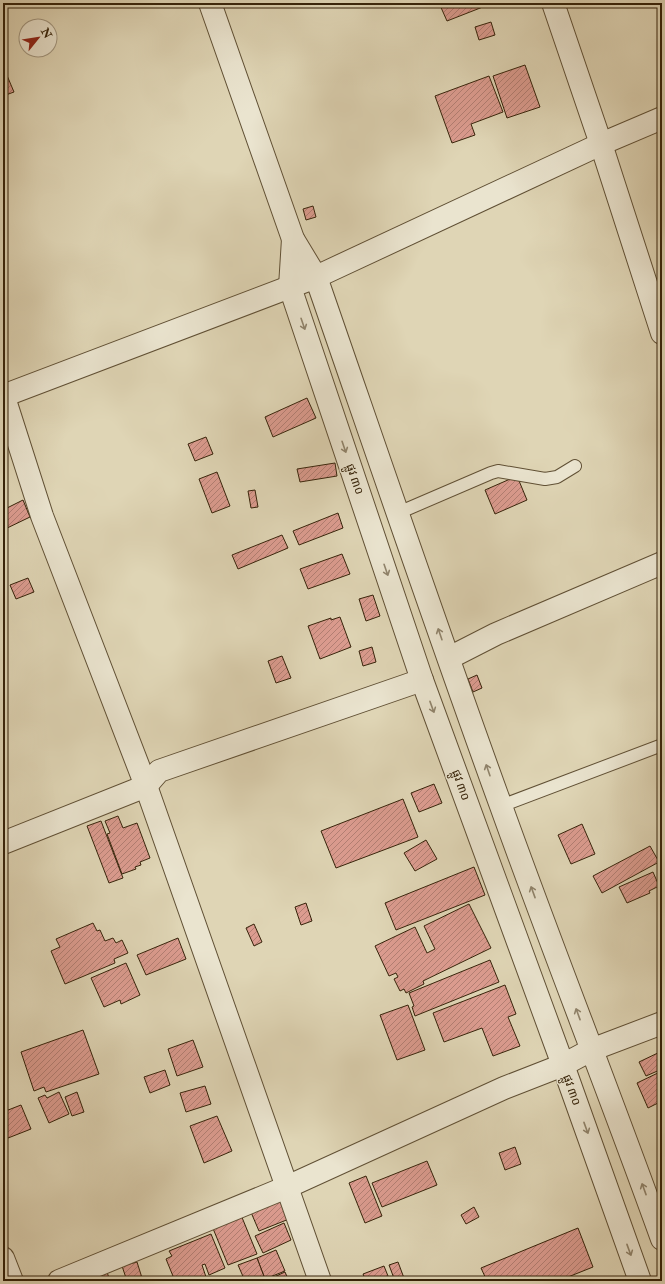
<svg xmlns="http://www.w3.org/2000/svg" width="665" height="1284" font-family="'IM FELL Double Pica','Noto Sans Khmer',serif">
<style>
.building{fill:url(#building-hatch);stroke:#36230a}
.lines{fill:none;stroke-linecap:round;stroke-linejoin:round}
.service-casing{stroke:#605035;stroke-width:14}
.minor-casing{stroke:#605035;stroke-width:24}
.tertiary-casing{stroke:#605035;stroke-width:24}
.service{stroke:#eae4cf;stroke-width:12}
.minor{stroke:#eae4cf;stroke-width:22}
.tertiary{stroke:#eae4cf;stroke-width:22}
.oneway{stroke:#90846c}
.labels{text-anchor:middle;stroke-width:3;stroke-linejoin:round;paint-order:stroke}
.street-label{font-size:12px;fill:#36230a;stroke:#eae4cf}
</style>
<defs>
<pattern id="building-hatch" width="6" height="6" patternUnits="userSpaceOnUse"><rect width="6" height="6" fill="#dc9c90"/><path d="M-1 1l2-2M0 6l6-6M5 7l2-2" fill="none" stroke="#b37f74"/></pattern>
</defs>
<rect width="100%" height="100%" fill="#dfd5b5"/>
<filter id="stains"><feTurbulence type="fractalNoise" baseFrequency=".005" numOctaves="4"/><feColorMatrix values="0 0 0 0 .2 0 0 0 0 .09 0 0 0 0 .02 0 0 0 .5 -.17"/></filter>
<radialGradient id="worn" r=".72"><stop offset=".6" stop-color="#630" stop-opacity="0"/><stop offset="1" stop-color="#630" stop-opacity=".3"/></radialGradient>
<g class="building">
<polygon points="439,3 493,3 447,21"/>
<polygon points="491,22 495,35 479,40 475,27"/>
<polygon points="525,65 540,107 507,118 493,76"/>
<polygon points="3,66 14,92 3,96"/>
<polygon points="489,76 503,112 471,124 475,135 452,143 435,96"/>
<polygon points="313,206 316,217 306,220 303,209"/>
<polygon points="307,398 316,418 273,437 265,417"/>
<polygon points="206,437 213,454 195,461 188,444"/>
<polygon points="335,463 337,476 300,482 297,469"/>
<polygon points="217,472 230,506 212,513 199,479"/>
<polygon points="517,476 527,500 495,514 485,490"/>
<polygon points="255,490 258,507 251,508 248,491"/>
<polygon points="23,500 30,517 3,530 3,510"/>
<polygon points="338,513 343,528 299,545 293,531"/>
<polygon points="282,535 288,548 238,569 232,555"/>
<polygon points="342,554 350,574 308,589 300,569"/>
<polygon points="28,578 34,592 16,599 10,585"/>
<polygon points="373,595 380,616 366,621 359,599"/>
<polygon points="340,617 351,647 320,659 308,626 331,618 331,620"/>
<polygon points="372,647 376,662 363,666 359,651"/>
<polygon points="282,656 291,678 276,683 268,661"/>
<polygon points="477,675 482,688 473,692 468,679"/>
<polygon points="434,784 442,803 419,812 411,793"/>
<polygon points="403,799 418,837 336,868 321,831"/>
<polygon points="118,816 123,828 137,823 150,858 140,862 141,865 135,867 136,869 122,874 107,834 110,833 105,821"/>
<polygon points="101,821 123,878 109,883 87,826"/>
<polygon points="582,824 595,854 571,864 558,835"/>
<polygon points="426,840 437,859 415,871 404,853"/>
<polygon points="650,846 659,862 602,893 593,876"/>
<polygon points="474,867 485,895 396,930 385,903"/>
<polygon points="653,872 659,886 649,891 650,893 627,903 619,887"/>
<polygon points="306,903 312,921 301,925 295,907"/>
<polygon points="469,904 491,948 423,981 424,984 406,993 404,989 400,991 394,979 398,977 396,973 389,976 375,946 415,927 427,953 435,949 424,926"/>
<polygon points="93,923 97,931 100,930 105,941 113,938 116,943 122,940 128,953 114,959 115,963 65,984 51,951 60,947 56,939"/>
<polygon points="254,924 262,942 254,946 246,928"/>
<polygon points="178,938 186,959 146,975 137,955"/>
<polygon points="490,960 499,982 415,1016 412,1007 414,1006 409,993"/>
<polygon points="126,963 140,995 121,1004 120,1000 104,1007 91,978"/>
<polygon points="505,985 516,1014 508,1017 520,1046 493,1056 482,1028 444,1042 433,1013"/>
<polygon points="408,1005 425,1050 397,1060 380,1015"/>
<polygon points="83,1030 99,1074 46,1092 44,1087 34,1091 21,1052"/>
<polygon points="193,1040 203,1067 177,1076 168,1049"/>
<polygon points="662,1051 662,1069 646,1076 639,1062"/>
<polygon points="165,1070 170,1085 150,1093 144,1077"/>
<polygon points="662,1071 662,1101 648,1108 637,1083"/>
<polygon points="205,1086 211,1104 186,1112 180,1093"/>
<polygon points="59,1092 69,1114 49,1123 38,1098 45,1095 47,1098"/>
<polygon points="77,1092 84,1112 72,1116 65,1097"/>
<polygon points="21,1105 31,1129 3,1140 3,1112"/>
<polygon points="217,1116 232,1151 204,1163 190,1126"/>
<polygon points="515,1147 521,1164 505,1170 499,1153"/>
<polygon points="427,1161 437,1185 382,1207 372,1183"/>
<polygon points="366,1176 382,1216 365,1223 349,1183"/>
<polygon points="281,1198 289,1219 259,1231 250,1210"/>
<polygon points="474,1207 479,1217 466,1224 461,1215"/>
<polygon points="241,1215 257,1254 228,1265 212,1226"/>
<polygon points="284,1223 291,1240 263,1253 255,1236"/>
<polygon points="578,1228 593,1267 558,1281 487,1281 481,1268"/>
<polygon points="211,1234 225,1268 209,1275 205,1264 202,1265 206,1277 195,1281 193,1277 187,1280 188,1281 175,1281 166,1259 172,1256 169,1251"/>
<polygon points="276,1250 285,1271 265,1279 257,1258"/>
<polygon points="257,1258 265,1279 259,1281 245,1281 238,1265"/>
<polygon points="137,1262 143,1281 127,1281 122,1266"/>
<polygon points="398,1262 404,1278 395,1281 389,1265"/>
<polygon points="384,1266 390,1281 366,1281 363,1274"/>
<polygon points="106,1269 110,1281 74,1281"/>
<polygon points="285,1272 289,1281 265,1281"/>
<polygon points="221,1278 222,1281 211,1281"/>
</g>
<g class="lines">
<defs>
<g id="service">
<polyline points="398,513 491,473 498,471 510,473 545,479 557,477 575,466"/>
<polyline points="501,806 662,745"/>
</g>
<g id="minor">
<polyline points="210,3 293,239 316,277 601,144 662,118"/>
<polyline points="553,3 601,144 662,333"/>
<polyline points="290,287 293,239"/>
<polyline points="3,394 42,516 146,786 320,1281"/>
<polyline points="449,658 496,634 662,563"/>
<polyline points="3,843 146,786 159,771 422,680"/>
<polyline points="3,1258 12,1281"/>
<polyline points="59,1281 287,1187 504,1088 563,1065"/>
</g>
<g id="tertiary">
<polyline points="290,287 422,680 563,1065 640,1281"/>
<path d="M3 396 316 277C377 453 437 630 501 806 553 951 610 1094 662 1239"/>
<polyline points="563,1065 591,1050 662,1023"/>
</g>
</defs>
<use href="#service" class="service-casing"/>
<use href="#minor" class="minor-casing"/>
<use href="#tertiary" class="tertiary-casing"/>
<use href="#service" class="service"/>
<use href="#minor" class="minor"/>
<use href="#tertiary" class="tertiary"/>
</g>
<defs><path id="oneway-shaft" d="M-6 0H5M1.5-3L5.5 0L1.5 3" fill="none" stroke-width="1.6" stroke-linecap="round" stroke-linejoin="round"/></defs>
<g class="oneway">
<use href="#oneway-shaft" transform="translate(303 324) rotate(71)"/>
<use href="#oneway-shaft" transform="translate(344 447) rotate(71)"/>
<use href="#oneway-shaft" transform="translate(386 570) rotate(71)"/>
<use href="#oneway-shaft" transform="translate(440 634) rotate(-109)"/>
<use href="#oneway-shaft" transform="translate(432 707) rotate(70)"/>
<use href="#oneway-shaft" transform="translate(488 770) rotate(-109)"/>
<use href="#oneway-shaft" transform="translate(533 892) rotate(-110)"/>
<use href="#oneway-shaft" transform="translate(578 1014) rotate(-110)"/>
<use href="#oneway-shaft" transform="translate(586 1128) rotate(70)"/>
<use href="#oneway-shaft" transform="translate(644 1189) rotate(-110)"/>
<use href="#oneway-shaft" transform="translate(629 1250) rotate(70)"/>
</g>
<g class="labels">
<g class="street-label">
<text transform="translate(355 479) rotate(71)" y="4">ផ្លូវ ៣០</text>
<text transform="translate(461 785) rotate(70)" y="4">ផ្លូវ ៣០</text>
<text transform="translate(572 1090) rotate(70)" y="4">ផ្លូវ ៣០</text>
</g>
</g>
<rect width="665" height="1284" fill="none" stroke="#dfd5b5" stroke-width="16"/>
<rect x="4" y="4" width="657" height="1276" fill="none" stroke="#36230a" stroke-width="2"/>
<rect x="8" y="8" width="649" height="1268" fill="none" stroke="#36230a"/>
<g transform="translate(38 38) rotate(60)"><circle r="19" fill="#eae4cf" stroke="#a29780"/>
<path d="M0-3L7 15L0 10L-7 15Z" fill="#8f2418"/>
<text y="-6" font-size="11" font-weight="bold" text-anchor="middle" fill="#36230a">N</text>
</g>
<rect width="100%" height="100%" filter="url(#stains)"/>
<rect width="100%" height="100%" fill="url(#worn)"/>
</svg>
